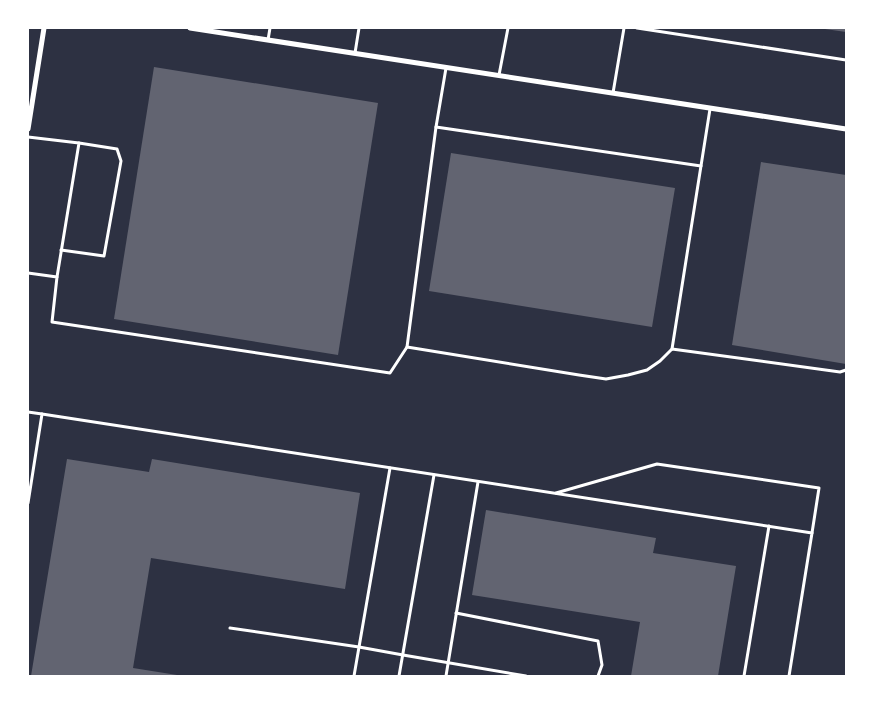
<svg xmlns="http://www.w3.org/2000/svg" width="874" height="704" font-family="'PT Sans',sans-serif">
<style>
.building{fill:#626471}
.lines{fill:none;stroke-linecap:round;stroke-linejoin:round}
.service{stroke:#fff;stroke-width:3}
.minor{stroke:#fff;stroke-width:5}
</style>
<rect width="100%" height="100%" fill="#2d3142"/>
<g class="building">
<polygon points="825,28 846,28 846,32 825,29"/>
<polygon points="154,67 378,103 338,355 114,319"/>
<polygon points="451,153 675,188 652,327 429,291"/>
<polygon points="761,162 846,175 846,364 732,345"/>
<polygon points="67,459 149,472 152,459 360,493 345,589 151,558 133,668 177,675 177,676 31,676"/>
<polygon points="486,510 656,538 653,553 736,566 718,676 631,676 640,622 472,595"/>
</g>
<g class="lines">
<g class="service">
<polyline points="637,28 846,60"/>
<polyline points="268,40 270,28"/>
<polyline points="355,53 359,28"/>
<polyline points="446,68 436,127 701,166"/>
<polyline points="499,75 508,28"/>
<polyline points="613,93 624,28"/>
<polyline points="28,137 79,143 57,277"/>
<polyline points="61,250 104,256 121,161 117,149 79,143"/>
<polyline points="28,273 57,277 52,322 390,373 407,347 579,375 606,379 628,375 647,370 660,361 672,349 840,372 846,370"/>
<polyline points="407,347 436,127"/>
<polyline points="672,349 710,109"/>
<polyline points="28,412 42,414 28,503"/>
<polyline points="42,414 812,533 789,676"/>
<polyline points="556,493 657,464 819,488 812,533"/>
<polyline points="456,613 598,641 602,665 598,676"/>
<polyline points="230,628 359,647 403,655 526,676"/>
<polyline points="354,676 390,468"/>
<polyline points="399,676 434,475"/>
<polyline points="446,676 478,482"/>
<polyline points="744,676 769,526"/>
</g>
<g class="minor">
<polyline points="190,28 846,129"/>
<polyline points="28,129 44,28"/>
</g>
</g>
<rect width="874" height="704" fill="none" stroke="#ffffff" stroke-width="58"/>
</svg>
